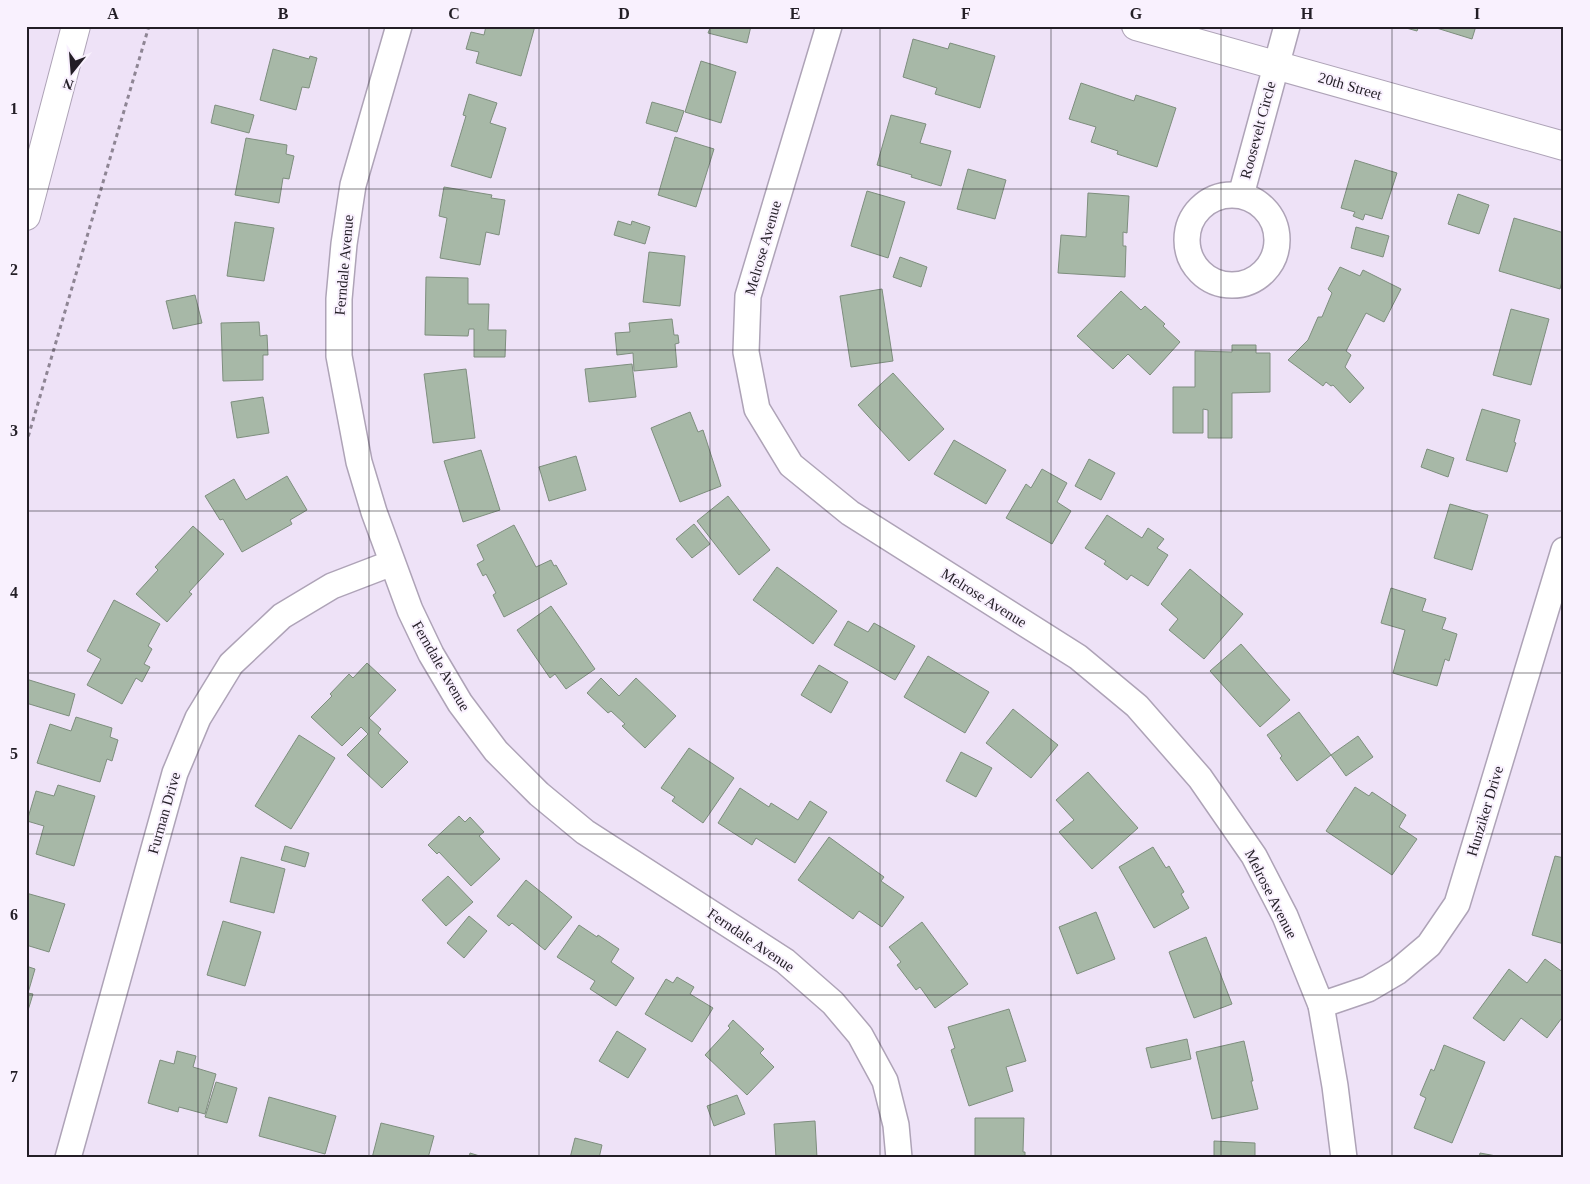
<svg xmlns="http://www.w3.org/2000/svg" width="1590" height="1184" font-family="'Times New Roman',serif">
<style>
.building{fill:#a7b8a7;stroke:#7e8e7e}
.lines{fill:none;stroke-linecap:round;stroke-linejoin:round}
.minor-casing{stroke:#aea3b7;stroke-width:28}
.tertiary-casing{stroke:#aea3b7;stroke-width:30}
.primary-casing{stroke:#aea3b7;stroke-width:30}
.path{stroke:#8e8594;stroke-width:3;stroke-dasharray:4 4;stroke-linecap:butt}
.minor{stroke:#fff;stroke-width:25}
.tertiary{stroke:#fff;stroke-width:28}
.primary{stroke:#fff;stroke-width:28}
.grid{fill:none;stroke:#231e26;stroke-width:1;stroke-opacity:0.55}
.labels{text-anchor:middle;stroke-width:4;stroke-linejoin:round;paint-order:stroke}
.street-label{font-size:15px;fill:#231e26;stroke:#f9f1fe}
.neatline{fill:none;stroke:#231e26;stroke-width:2}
.grid-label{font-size:16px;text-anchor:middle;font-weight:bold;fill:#231e26}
</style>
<rect width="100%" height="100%" fill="#eee2f7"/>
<g class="building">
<polygon points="486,26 535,26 521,76 476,63 479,52 466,49 471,32 484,35"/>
<polygon points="703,26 751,26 747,43 708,33 710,28"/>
<polygon points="1399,26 1419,26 1417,31"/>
<polygon points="1430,26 1476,26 1472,39"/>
<polygon points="913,39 948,49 950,43 995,56 980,108 935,94 937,88 903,77"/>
<polygon points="273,49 309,59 310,56 317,58 309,88 302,87 296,110 260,100"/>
<polygon points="701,61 736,72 721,123 685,112"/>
<polygon points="1081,83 1134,101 1136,95 1176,108 1157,167 1117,154 1118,151 1091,142 1096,127 1069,119"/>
<polygon points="469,94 497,103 490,123 506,128 491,178 451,166 466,116 463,115"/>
<polygon points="652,102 684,111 677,132 646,123"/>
<polygon points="215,105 254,115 249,133 211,123"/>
<polygon points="891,115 926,124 920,143 951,151 941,186 911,177 912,175 877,165"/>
<polygon points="675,137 714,149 696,207 658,195"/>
<polygon points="246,138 287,145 286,154 294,156 289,179 283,178 279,203 235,195"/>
<polygon points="1355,160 1397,173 1382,219 1365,214 1363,220 1353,216 1355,212 1341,208"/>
<polygon points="968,169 1006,180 995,219 957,209"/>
<polygon points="444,187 492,195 491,198 505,200 499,235 486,232 480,265 440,258 447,218 439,216"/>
<polygon points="867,191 905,202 888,258 851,246"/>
<polygon points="1088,193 1129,196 1127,233 1123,232 1123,246 1126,246 1125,277 1058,273 1061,235 1086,237"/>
<polygon points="1458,194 1489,205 1479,234 1448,224"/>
<polygon points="1514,218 1564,233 1564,253 1562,260 1564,260 1564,274 1560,289 1499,271"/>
<polygon points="618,221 631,225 632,221 650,227 645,244 614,235"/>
<polygon points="235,222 274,228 264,281 227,276"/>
<polygon points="1356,227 1389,236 1383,257 1351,248"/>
<polygon points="649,252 685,256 680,306 643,302"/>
<polygon points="900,257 927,267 921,287 893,277"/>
<polygon points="1340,267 1360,276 1363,270 1401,289 1384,322 1366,313 1346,351 1351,355 1345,367 1364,388 1350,403 1333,385 1331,386 1326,382 1323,386 1288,360 1308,340 1318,317 1322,317 1332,293 1328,289"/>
<polygon points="426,277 468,278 468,304 489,304 488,330 506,330 505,357 474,357 474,329 469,329 468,336 425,335"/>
<polygon points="882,289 893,361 851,367 840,296"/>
<polygon points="1121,291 1141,310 1145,306 1165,324 1163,326 1180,342 1150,375 1128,354 1113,369 1077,336"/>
<polygon points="195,295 202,323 173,329 166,301"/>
<polygon points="1511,309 1549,319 1531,385 1493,375"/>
<polygon points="672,319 674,335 678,335 679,343 675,344 677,367 634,371 633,353 617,355 615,333 630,332 629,323"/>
<polygon points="259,322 260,336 267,335 268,355 263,355 263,380 223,381 221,323"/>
<polygon points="1232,345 1256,345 1256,353 1270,353 1270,392 1232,393 1232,438 1208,438 1208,410 1203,409 1203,433 1173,433 1173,387 1195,387 1195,351 1232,352"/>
<polygon points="632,364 636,397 589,402 585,369"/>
<polygon points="466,369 475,438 433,443 424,374"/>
<polygon points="893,373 944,429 909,461 858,405"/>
<polygon points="263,397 269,433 237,438 231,402"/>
<polygon points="1482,409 1520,420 1514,442 1516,443 1507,472 1466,460"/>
<polygon points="690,412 698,432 703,430 721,486 680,502 651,428"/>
<polygon points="954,440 1006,470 986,504 934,474"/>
<polygon points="1427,449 1454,458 1448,477 1421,467"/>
<polygon points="481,450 500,510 463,522 444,461"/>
<polygon points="576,456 586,490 549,501 539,467"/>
<polygon points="1089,459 1115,473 1101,500 1075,486"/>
<polygon points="1042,469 1067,483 1057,502 1071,511 1052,544 1006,518 1026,484 1031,488"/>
<polygon points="287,476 307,510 290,520 292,524 242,552 223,519 220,520 205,496 234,479 246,500"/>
<polygon points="728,496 770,550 739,575 697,521"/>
<polygon points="1450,504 1488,515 1472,570 1434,558"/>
<polygon points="1107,515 1142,538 1148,528 1164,539 1157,548 1168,555 1148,586 1131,575 1127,580 1104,564 1106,561 1085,548"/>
<polygon points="694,524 710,544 692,558 676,539"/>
<polygon points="514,525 536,567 551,560 554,566 556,565 567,584 504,617 493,595 496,593 486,574 483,576 477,564 484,560 477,545"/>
<polygon points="193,526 224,554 189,592 192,594 167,622 136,594 158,570 155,567"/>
<polygon points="777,567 837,611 813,644 753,600"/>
<polygon points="1190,569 1243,614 1204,659 1169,630 1178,619 1161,604"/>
<polygon points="1391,588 1426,599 1422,611 1446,618 1442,629 1457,634 1449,661 1445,659 1437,686 1393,673 1405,630 1381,623"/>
<polygon points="114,600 160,624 148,646 152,649 144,664 150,667 142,682 136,678 122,704 87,685 101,659 87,651"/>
<polygon points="551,606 595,669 566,689 555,674 550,678 517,630"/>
<polygon points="848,621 868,632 874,623 915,646 895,680 834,645"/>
<polygon points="1241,644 1290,700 1260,727 1210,671"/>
<polygon points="928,656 989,692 965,733 904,697"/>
<polygon points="367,663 396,690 369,718 381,729 378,733 408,762 382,788 347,755 368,734 361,727 342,746 311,717 332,696 330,694 349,674 353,678"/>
<polygon points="819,665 848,682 831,713 801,695"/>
<polygon points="601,678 619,696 636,678 676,716 645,748 622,726 625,724 611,711 608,713 587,693"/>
<polygon points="26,679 75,694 69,716 26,703"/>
<polygon points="1013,709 1058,745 1031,778 986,743"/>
<polygon points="1299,712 1331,755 1297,781 1280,758 1282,756 1267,735"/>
<polygon points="76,717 112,728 110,737 118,740 112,761 107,759 100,782 37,763 50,724 71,731"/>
<polygon points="299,735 335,758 291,829 255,806"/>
<polygon points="1358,736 1373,757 1346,776 1331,755"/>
<polygon points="689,748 734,778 703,823 672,801 675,797 661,788"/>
<polygon points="961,752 992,768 976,797 946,781"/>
<polygon points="1088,772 1138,828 1092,869 1059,832 1074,820 1056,800"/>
<polygon points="58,785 95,796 74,866 36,854 44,826 27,821 36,791 54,796"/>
<polygon points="1355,787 1369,796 1372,792 1406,815 1399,827 1417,839 1392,875 1326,831"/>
<polygon points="740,788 769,807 771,803 798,820 810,801 827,812 795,863 756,838 752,845 718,823"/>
<polygon points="459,816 465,822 470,817 484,832 479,836 500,859 471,886 439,852 437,854 428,845"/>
<polygon points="829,837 884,877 881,881 904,897 882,927 859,911 853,919 798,880"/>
<polygon points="285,846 309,853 305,867 281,860"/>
<polygon points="1153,847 1166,868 1169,866 1184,892 1181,894 1189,908 1154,928 1119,867"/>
<polygon points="1555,856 1564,858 1564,944 1532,935"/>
<polygon points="241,857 285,869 274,913 230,902"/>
<polygon points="448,876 473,902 446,926 422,900"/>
<polygon points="526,880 572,917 545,950 512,923 509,926 497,916"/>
<polygon points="26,893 65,904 49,952 26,945"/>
<polygon points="1096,912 1115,959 1077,974 1059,927"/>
<polygon points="469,916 487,931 464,958 447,943"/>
<polygon points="223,921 261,932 245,986 207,975"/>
<polygon points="922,922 968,984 935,1008 920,987 916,990 897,965 901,962 889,947"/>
<polygon points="579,925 597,937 598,935 619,949 611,962 634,978 616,1006 590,989 595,981 557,957"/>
<polygon points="1206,937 1232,1004 1194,1018 1169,952"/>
<polygon points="1545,959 1564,973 1564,1015 1547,1038 1521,1018 1504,1041 1473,1018 1509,969 1527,983"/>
<polygon points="26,966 35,969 28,993 33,994 26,1017"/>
<polygon points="677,977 694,987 690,994 713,1008 692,1042 645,1014 666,979 673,983"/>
<polygon points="1009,1009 1026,1061 1006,1067 1013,1091 969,1106 951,1050 955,1048 948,1027"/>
<polygon points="733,1020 764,1049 760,1053 774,1067 747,1095 705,1055 730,1028 728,1026"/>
<polygon points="617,1031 646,1049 628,1078 599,1061"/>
<polygon points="1187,1039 1191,1059 1151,1068 1146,1048"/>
<polygon points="1244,1041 1253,1081 1251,1081 1258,1109 1212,1119 1196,1052"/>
<polygon points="1444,1045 1485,1062 1452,1143 1414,1128 1426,1098 1420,1095 1431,1069 1434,1071"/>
<polygon points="177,1051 196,1056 193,1067 216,1074 205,1114 179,1107 178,1112 148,1103 160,1060 174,1064"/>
<polygon points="216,1082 237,1088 227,1123 205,1117"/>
<polygon points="737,1095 745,1114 714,1126 707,1106"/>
<polygon points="269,1097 336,1116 325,1154 259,1136"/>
<polygon points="975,1118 1024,1118 1023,1152 1025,1152 1025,1158 975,1157"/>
<polygon points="815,1121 817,1158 776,1158 774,1124"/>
<polygon points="381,1123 434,1136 428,1158 372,1158"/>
<polygon points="575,1138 602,1145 599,1158 570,1158"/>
<polygon points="1214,1141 1255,1143 1255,1158 1214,1158"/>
<polygon points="470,1153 486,1158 469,1158"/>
<polygon points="1480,1153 1507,1158 1479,1158"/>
</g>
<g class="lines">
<defs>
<g id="minor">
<polyline points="399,26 353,185 344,244 339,299 339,356 359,462 374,512 410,610 431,654 460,703 496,751 539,794 585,832 785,961 833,1003 860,1035 885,1081 896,1125 899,1158"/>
<polyline points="829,26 748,296 746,352 757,409 791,465 850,513 1078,657 1137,706 1200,778 1254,856 1285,916 1321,1005 1335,1086 1344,1158"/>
<circle cx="1232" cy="240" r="45"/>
<polyline points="1241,195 1287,26"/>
<polyline points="1321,1005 1368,989 1397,972 1429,945 1457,904 1564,550"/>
<polyline points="68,1158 175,773 198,718 231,664 282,616 332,586 392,563"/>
</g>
<polyline id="tertiary" points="1136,26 1564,146"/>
<polyline id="primary" points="26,216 76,26"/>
</defs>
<use href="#minor" class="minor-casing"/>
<use href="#tertiary" class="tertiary-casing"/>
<use href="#primary" class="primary-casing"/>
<polyline class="path" points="26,444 149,26"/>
<use href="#minor" class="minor"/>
<use href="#tertiary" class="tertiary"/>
<use href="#primary" class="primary"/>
</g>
<path class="grid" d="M198 26V1158M369 26V1158M539 26V1158M710 26V1158M880 26V1158M1051 26V1158M1221 26V1158M1392 26V1158M26 189H1564M26 350H1564M26 511H1564M26 673H1564M26 834H1564M26 995H1564"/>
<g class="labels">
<g class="street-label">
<text transform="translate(1350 86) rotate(16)" y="5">20th Street</text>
<text transform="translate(1258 130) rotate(-75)" y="5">Roosevelt Circle</text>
<text transform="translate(763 248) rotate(-74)" y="5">Melrose Avenue</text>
<text transform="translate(344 265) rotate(-85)" y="5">Ferndale Avenue</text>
<text transform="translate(984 598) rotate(32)" y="5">Melrose Avenue</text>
<text transform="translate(441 666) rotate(60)" y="5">Ferndale Avenue</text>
<text transform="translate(1485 811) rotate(-73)" y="5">Hunziker Drive</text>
<text transform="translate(164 813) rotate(-74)" y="5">Furman Drive</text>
<text transform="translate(1271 894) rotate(63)" y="5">Melrose Avenue</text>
<text transform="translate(751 940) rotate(34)" y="5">Ferndale Avenue</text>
</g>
</g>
<rect width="1590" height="1184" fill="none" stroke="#f9f1fe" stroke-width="55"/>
<g transform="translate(72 72) rotate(197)" stroke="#f9f1fe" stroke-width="4" paint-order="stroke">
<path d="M0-4L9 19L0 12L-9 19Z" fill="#231e26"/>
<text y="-8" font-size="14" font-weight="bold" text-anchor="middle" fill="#231e26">N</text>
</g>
<rect x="28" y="28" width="1534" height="1128" class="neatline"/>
<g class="grid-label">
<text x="113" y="19">A</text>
<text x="283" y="19">B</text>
<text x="454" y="19">C</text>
<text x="624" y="19">D</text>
<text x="795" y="19">E</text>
<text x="966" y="19">F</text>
<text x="1136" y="19">G</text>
<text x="1307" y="19">H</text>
<text x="1477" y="19">I</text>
<text x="14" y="114">1</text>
<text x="14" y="275">2</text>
<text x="14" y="436">3</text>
<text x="14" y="598">4</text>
<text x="14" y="759">5</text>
<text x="14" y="920">6</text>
<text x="14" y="1082">7</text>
</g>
</svg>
